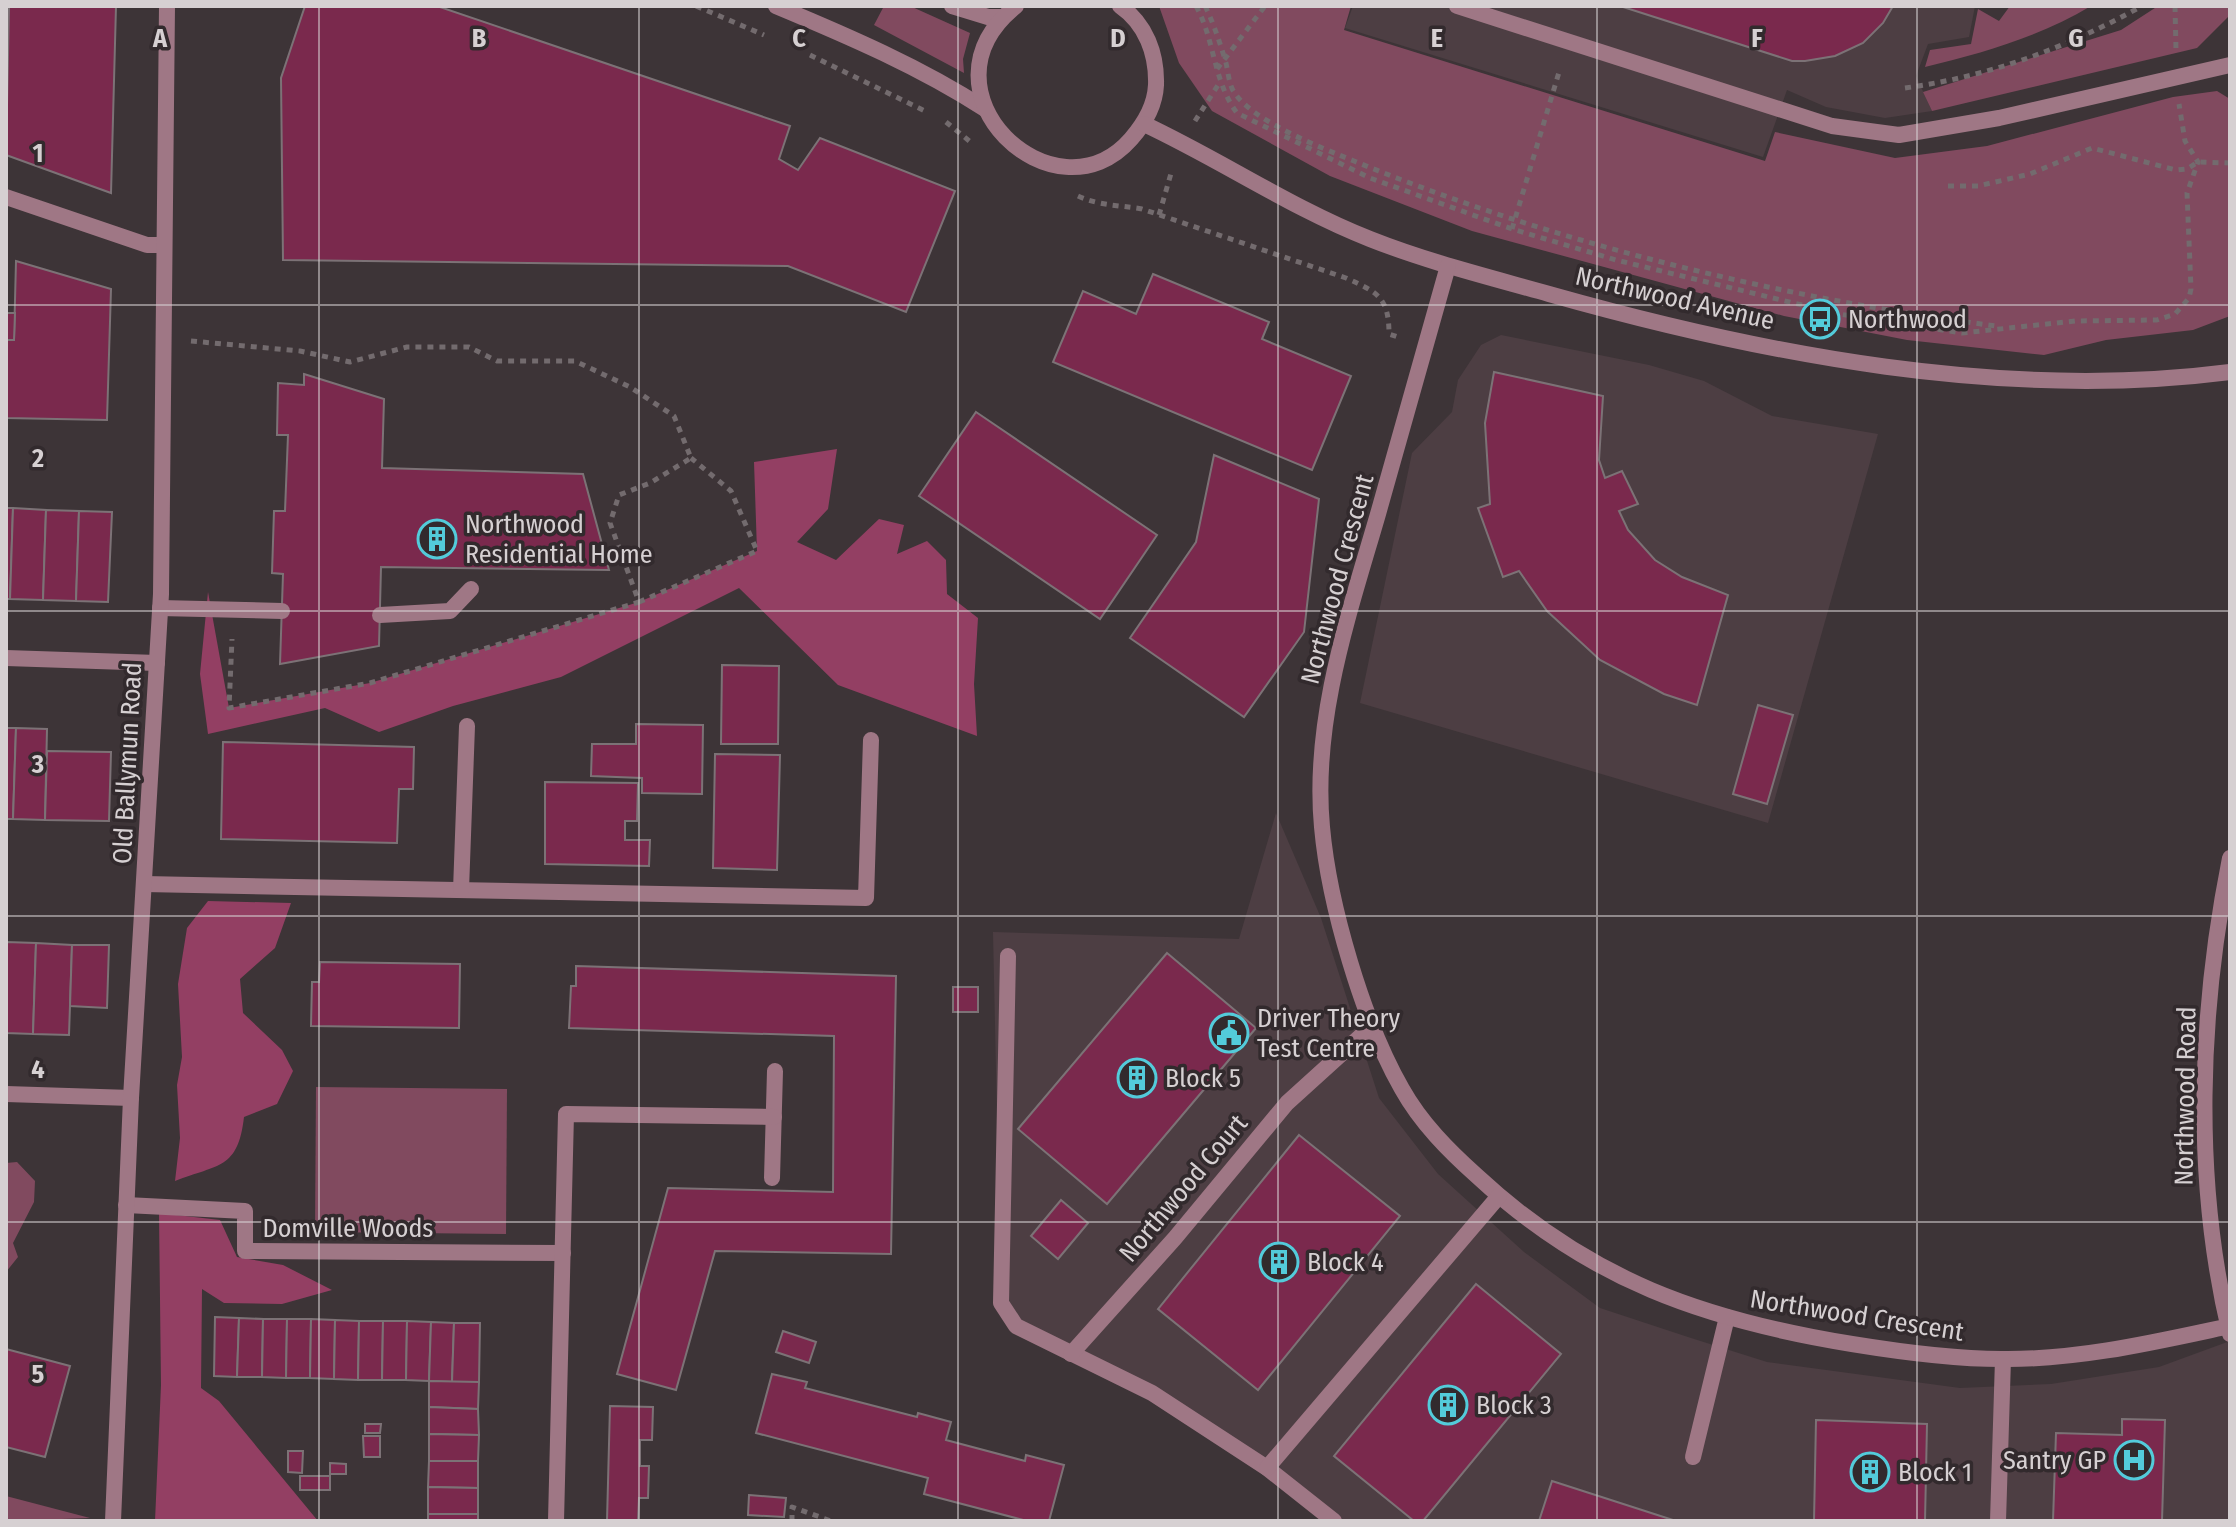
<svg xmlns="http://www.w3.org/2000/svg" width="2236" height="1527" font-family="'Fira Sans Condensed',sans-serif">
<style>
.built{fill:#4d3e43}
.green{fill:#814a5f}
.forest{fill:#933f63}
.building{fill:#7a294d;stroke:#7c7276;stroke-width:2}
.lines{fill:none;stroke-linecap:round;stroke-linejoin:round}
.path{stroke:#736b6e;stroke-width:5;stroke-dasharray:6 6;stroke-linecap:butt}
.lane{stroke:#9f7785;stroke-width:16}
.street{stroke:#9f7785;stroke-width:16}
.grid{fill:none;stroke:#d6d0d2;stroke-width:2;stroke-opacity:0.55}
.labels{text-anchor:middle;stroke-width:7;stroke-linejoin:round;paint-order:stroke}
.street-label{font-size:26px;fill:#d6d0d2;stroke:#322a2d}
.poi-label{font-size:26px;fill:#d6d0d2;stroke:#322a2d;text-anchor:start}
.grid-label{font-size:26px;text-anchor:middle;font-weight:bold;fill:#d6d0d2;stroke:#322a2d;stroke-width:7;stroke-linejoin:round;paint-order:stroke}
</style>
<rect width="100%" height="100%" fill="#3d3437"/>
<g class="built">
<polygon points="1353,6 1975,6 1969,37 1928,44 1916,76 1932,111 1885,118 1826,107 1787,90 1763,157 1345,28"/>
<polygon points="1501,335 1649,365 1704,381 1772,416 1878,434 1768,823 1360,703 1412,453 1452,412 1458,380 1481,345"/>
<polygon points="1276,813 1321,918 1379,1098 1438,1174 1524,1252 1600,1308 1691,1338 1767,1362 1960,1388 2051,1384 2159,1367 2230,1341 2230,1521 1334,1521 1152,1393 1016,1326 1001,1303 993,932 1239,939"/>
</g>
<g class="green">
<polygon points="884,6 910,6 970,33 963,59 964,73 874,25"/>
<polygon points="1159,6 1351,6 1344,30 1765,161 1775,132 1895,158 1987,146 2173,97 2217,91 2230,99 2230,316 2193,330 2106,340 2044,355 1907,340 1784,316 1472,231 1330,176 1212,111 1179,63"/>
<path d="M2010 6H2091C2039 37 1983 53 1925 67L1930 50 1971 44 1978 9 1999 21Z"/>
<polygon points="2158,6 2229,6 2228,17 2197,48 1932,111 1923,92 2121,30"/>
<polygon points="316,1087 507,1089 506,1234 315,1232"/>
<polygon points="17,1162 35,1181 34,1202 13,1243 18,1257 6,1272 6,1163"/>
<polygon points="6,1496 90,1518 6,1521"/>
</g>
<g class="forest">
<polygon points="837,449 828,509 797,542 836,560 879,519 904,525 897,554 927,541 946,560 947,594 978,618 974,684 977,736 838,685 739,588 561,677 453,706 379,732 325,708 208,734 200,674 208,592 229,708 370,683 639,602 757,551 754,462"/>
<path d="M208 901 291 903 275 948 240 979 243 1013 282 1050 293 1071 277 1104 244 1117C238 1169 219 1164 175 1181L180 1138 177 1085 182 1057 178 984 187 928Z"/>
<polygon points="159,1213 220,1220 237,1257 283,1265 332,1290 282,1304 224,1303 202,1289 201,1388 219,1401 318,1521 155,1521 161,1385"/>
</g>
<g class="building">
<polygon points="6,6 9,6 8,30 6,30"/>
<polygon points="9,6 116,6 111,193 6,155"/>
<polygon points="305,6 437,6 790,126 779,159 798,170 820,138 955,191 906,312 788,266 283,260 281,78"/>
<polygon points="1620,6 1893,6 1883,23 1863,43 1835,56 1805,61 1792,61"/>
<polygon points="16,261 111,289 107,420 6,418 6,340 14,340"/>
<polygon points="1153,274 1269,322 1262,339 1351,376 1312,470 1053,362 1083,291 1136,314"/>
<polygon points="6,313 15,313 14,340 6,340"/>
<polygon points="1494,372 1603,396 1599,460 1605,478 1622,471 1638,504 1619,511 1628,530 1655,560 1682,577 1728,595 1697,705 1664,694 1600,660 1547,611 1519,571 1503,577 1478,508 1490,504 1485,423"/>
<polygon points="304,374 384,399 382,468 583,474 609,570 381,567 379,646 280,664 283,574 272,573 274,511 285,511 288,435 277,435 278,383 304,385"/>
<polygon points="976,412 1157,535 1100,619 919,496"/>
<polygon points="1214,455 1319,499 1304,632 1244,717 1130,638 1196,542"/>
<polygon points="6,508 13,508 10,599 6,599"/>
<polygon points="13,508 46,510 43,600 10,599"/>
<polygon points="46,510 79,511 76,601 43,600"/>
<polygon points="79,511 112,512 108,602 76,601"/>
<polygon points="722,665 779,666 778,744 721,744"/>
<polygon points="1758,705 1793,715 1767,804 1733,794"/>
<polygon points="636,724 703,725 702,794 642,793 642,778 591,776 592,744 636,744"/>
<polygon points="6,728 16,728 13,819 6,819"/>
<polygon points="16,728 47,729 45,820 13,819"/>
<polygon points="223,742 414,747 413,789 399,789 397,843 221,839"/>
<polygon points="47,751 111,752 109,821 45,820"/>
<polygon points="715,754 780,755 777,870 713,868"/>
<polygon points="545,782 638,783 637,821 625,821 625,840 650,840 649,866 545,864"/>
<polygon points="6,942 36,943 33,1034 6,1033"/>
<polygon points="36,943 72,945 69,1035 33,1034"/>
<polygon points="72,945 109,945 107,1008 70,1006"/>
<polygon points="1167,953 1256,1028 1107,1204 1018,1129"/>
<polygon points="320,962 460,964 459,1028 311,1026 312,982 319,982"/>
<polygon points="576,966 896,976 891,1254 715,1251 676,1390 617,1374 668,1188 833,1192 834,1036 569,1028 571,986 576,986"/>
<rect x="953" y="987" width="25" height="25"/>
<polygon points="1299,1135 1400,1216 1258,1390 1158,1309"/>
<polygon points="1061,1200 1088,1223 1058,1259 1031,1236"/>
<polygon points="1476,1284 1561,1354 1423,1521 1414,1521 1334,1456"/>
<polygon points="215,1317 239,1318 237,1377 214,1376"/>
<polygon points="239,1318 263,1319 262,1377 237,1377"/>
<polygon points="263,1319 287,1319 286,1378 262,1377"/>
<polygon points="287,1319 311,1319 310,1378 286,1378"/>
<polygon points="311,1319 335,1320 334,1379 310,1378"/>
<polygon points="335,1320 359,1321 358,1380 334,1379"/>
<polygon points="359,1321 383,1321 382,1380 358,1380"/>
<polygon points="383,1321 407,1321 406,1380 382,1380"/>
<polygon points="407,1321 431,1322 429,1381 406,1380"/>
<polygon points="431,1322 454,1323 452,1382 429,1381"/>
<polygon points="454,1323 480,1323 479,1382 452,1382"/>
<polygon points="783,1331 816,1342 809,1363 776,1352"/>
<polygon points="6,1349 70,1366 45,1457 6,1447"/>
<polygon points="772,1374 807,1382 805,1388 917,1417 918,1413 951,1422 946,1440 1025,1461 1026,1455 1064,1465 1049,1521 1027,1521 924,1494 928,1478 756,1433"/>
<polygon points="429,1381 479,1382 478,1409 429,1407"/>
<polygon points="610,1406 653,1407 652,1440 640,1440 640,1466 649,1466 648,1498 639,1498 638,1521 607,1521"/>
<polygon points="429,1407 478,1409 479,1435 429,1434"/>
<polygon points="2122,1419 2165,1420 2162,1521 2053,1521 2056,1433 2122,1435"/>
<polygon points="1816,1420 1927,1424 1925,1521 1814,1521"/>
<polygon points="365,1424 381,1424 380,1433 365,1433"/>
<polygon points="429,1434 479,1435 478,1461 429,1461"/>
<polygon points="363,1436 380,1436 380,1457 364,1457"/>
<polygon points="288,1451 303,1451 302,1473 288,1472"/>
<polygon points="429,1461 478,1461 478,1488 428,1487"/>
<polygon points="330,1463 346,1464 346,1474 330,1474"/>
<rect x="300" y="1476" width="30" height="14"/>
<polygon points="1552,1481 1676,1521 1539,1521"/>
<polygon points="428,1487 478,1488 478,1514 428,1514"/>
<polygon points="749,1495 786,1498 784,1517 748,1515"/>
<rect x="428" y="1514" width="50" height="7"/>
</g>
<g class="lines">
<g class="path">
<polyline points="696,6 764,35"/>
<path d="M1196 6C1215 40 1213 81 1237 113L1370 178 1512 229 1616 260 1839 314 1962 333 2075 321 2157 320 2175 314 2189 298 2191 289 2187 193 2198 162 2185 141 2179 104"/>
<path d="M1205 6C1214 24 1220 43 1226 63 1228 71 1229 85 1234 92 1252 121 1322 148 1354 161 1559 245 1777 297 1996 326"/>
<polyline points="2175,6 2176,50"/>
<polyline points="810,55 927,112"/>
<polyline points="1217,69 1265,6"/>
<path d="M1905 88C1991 76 2066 48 2142 6"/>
<polyline points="1195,121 1220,82"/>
<polyline points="946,122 973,144"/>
<polyline points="1948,186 1978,186 2030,174 2092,148 2176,170 2187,169 2198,162 2230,163"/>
<path d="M1078 196C1100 206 1119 205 1142 209L1346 278C1377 292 1389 297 1389 334L1398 337"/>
<polyline points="1159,215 1172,170"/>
<polyline points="1512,229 1560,69"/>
<polyline points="191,341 300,351 350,362 407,347 469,347 497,361 575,361 630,387 674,416 691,458 650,483 619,495 610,523 639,602 370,683 229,708 232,639"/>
<polyline points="639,602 757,551 731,491 691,458"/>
<polyline points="792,1521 792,1507 831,1521"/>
</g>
<g class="lane">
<polyline points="1457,6 1832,126 1899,135 1999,118 2230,65"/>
<polyline points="6,197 147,245 164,245"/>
<polyline points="160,608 282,611"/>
<polyline points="380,615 450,611 471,589"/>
<polyline points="144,884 866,898 871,740"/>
<polyline points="461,890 467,726"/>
<polyline points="1693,1457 1727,1317"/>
</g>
<g class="street">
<path d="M776 6C848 36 920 67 985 109"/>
<polyline points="952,6 988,17 1003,17"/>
<path d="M1016 6C910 91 1055 226 1131 139 1145 123 1155 106 1156 85 1157 54 1146 24 1120 6"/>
<path d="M1144 124C1221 160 1291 208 1370 239 1428 262 1489 277 1549 294 1765 355 2005 401 2230 372"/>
<path d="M1448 266C1425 348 1402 431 1378 514 1349 614 1312 720 1322 827 1329 905 1363 1021 1402 1089 1421 1123 1449 1151 1477 1176 1589 1280 1704 1320 1852 1344 1901 1352 1952 1359 2002 1359 2079 1360 2155 1342 2230 1326"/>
<polyline points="6,658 157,663"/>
<path d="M2230 858C2199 1013 2193 1179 2230 1334"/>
<polyline points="1008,956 1001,1303 1016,1326 1152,1393 1267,1468 1334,1521"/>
<polyline points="6,1094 131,1098"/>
<polyline points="772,1178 775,1071"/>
<polyline points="126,1205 245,1211 245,1251 563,1253"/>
<polyline points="1071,1354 1175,1238 1287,1103 1372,1026"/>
<polyline points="1267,1468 1499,1196"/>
<polyline points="113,1521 131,1098 161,594 167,6"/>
<polyline points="556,1521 566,1114 774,1117"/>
<polyline points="1998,1521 2003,1359"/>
</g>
</g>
<path class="grid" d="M319 6V1521M639 6V1521M958 6V1521M1278 6V1521M1597 6V1521M1917 6V1521M6 305H2230M6 611H2230M6 916H2230M6 1222H2230"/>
<defs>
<symbol id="bus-ring" viewBox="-11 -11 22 22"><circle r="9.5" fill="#322a2d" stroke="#53cbda" stroke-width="1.5"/><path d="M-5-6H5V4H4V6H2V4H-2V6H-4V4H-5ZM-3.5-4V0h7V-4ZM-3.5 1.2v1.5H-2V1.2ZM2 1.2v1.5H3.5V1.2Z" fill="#53cbda"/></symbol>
<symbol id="building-ring" viewBox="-11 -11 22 22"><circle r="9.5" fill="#322a2d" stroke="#53cbda" stroke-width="1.5"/><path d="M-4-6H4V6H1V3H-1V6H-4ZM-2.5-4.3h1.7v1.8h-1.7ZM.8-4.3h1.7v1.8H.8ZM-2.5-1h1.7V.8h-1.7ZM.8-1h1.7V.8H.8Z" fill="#53cbda"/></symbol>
<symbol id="civic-ring" viewBox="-11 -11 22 22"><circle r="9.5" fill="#322a2d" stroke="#53cbda" stroke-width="1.5"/><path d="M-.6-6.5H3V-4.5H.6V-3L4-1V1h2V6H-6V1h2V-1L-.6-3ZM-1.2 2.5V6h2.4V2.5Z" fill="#53cbda"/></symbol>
<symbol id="hospital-ring" viewBox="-11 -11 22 22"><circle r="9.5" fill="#322a2d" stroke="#53cbda" stroke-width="1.5"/><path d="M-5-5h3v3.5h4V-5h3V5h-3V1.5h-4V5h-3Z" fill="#53cbda"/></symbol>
</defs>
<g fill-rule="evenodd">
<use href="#bus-ring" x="1798" y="297" width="44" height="44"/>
<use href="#building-ring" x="415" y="517" width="44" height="44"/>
<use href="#civic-ring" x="1207" y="1011" width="44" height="44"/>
<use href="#building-ring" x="1115" y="1056" width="44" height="44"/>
<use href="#building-ring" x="1257" y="1240" width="44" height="44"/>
<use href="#building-ring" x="1426" y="1383" width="44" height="44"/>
<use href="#hospital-ring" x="2112" y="1438" width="44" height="44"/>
<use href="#building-ring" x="1848" y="1450" width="44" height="44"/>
</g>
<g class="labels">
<g class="street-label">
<text transform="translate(1675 298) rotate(13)" y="9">Northwood Avenue</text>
<text transform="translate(1337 579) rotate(-75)" y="9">Northwood Crescent</text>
<text transform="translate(127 763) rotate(-87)" y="9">Old Ballymun Road</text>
<text transform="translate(2185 1096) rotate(-89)" y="9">Northwood Road</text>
<text transform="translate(1183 1188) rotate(-50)" y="9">Northwood Court</text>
<text x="348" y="1237">Domville Woods</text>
<text transform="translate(1857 1315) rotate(9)" y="9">Northwood Crescent</text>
</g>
<g class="poi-label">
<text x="1848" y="328">Northwood</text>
<text x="465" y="533">Northwood<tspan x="465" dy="30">Residential Home</tspan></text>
<text x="1257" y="1027">Driver Theory<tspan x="1257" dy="30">Test Centre</tspan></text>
<text x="1165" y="1087">Block 5</text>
<text x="1307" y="1271">Block 4</text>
<text x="1476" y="1414">Block 3</text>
<text x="2106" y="1469" text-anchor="end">Santry GP</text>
<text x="1898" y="1481">Block 1</text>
</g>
</g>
<g class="grid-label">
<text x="160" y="47">A</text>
<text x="479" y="47">B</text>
<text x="799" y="47">C</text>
<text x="1118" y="47">D</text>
<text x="1437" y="47">E</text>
<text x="1757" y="47">F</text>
<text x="2076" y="47">G</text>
<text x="38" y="162">1</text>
<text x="38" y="467">2</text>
<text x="38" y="773">3</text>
<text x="38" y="1078">4</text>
<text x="38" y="1383">5</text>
</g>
<rect width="2236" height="1527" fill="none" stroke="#d6d0d2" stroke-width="16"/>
</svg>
